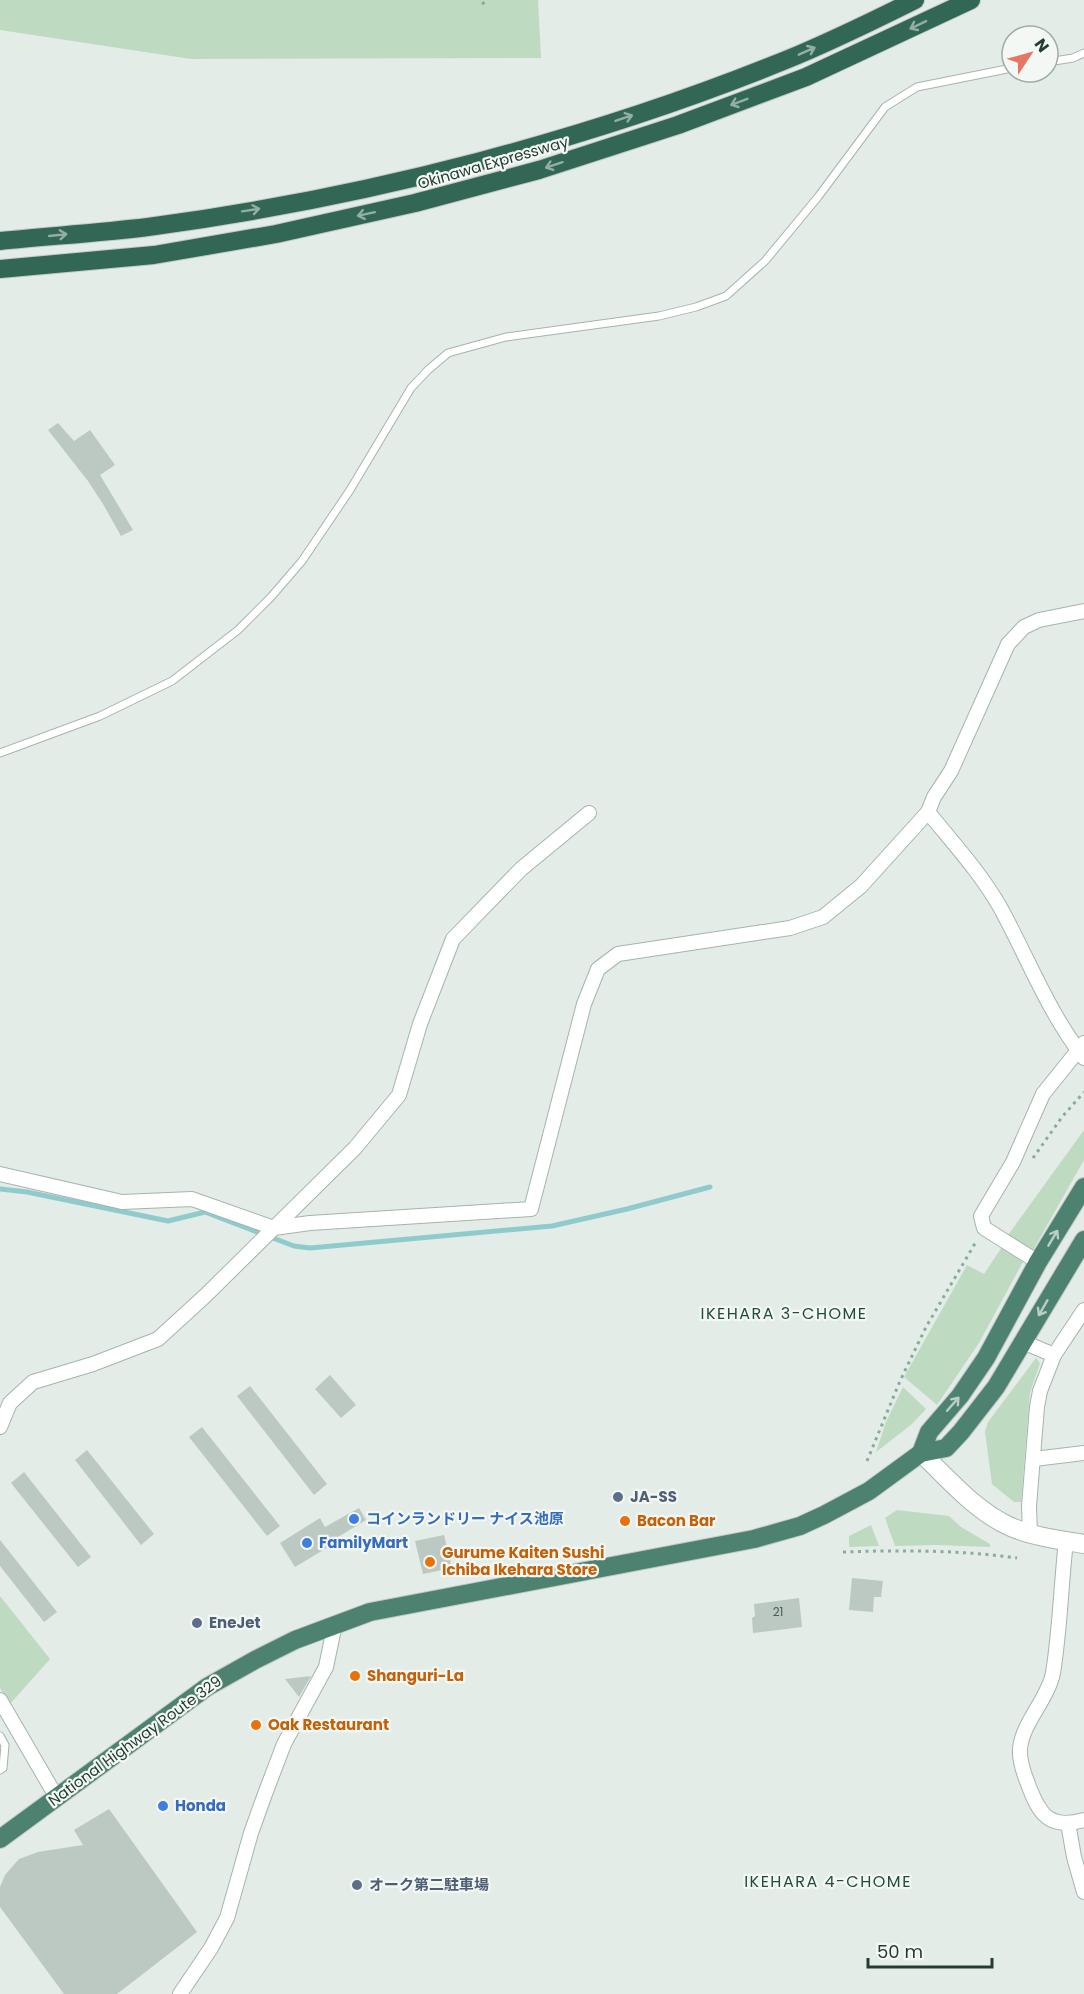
<svg xmlns="http://www.w3.org/2000/svg" width="1084" height="1994" font-family="Poppins,'Noto Sans JP',sans-serif">
<style>
.green{fill:#bedbc2}
.lines{fill:none;stroke-linecap:round;stroke-linejoin:round}
.stream{stroke:#8fcbcc;stroke-width:5}
.building{fill:#bcc9c2}
.service-casing{stroke:#a6b4ad;stroke-width:9}
.minor-casing{stroke:#a6b4ad;stroke-width:16}
.secondary-casing{stroke:#a2b7ad;stroke-width:20}
.trunk-casing{stroke:#c2c8c6;stroke-width:20}
.motorway-casing{stroke:#c2c8c6;stroke-width:20}
.path{stroke:#86ad9c;stroke-width:3;stroke-dasharray:3 4.5;stroke-linecap:butt}
.service{stroke:#fff;stroke-width:7}
.minor{stroke:#fff;stroke-width:14}
.secondary{stroke:#fff;stroke-width:18}
.trunk{stroke:#4e8270;stroke-width:18}
.motorway{stroke:#326655;stroke-width:18}
.oneway{stroke:#92afa5}
.oneway2{stroke:#b9cfc6}
.service-dot{fill:#5c6f8a;stroke:#f3f8f5;stroke-width:2}
.shop-dot{fill:#3f7fe0;stroke:#f3f8f5;stroke-width:2}
.food-dot{fill:#e8710a;stroke:#f3f8f5;stroke-width:2}
.labels{text-anchor:middle;stroke-width:4.5;stroke-linejoin:round;paint-order:stroke}
.number-label{font-size:12px;fill:#4a5f56}
.street-label{font-size:15px;fill:#243c32;stroke:#f3f8f5}
.service-label{font-size:15px;font-weight:bold;fill:#4e5e75;stroke:#f3f8f5;text-anchor:start}
.shop-label{font-size:15px;font-weight:bold;fill:#366cbe;stroke:#f3f8f5;text-anchor:start}
.food-label{font-size:15px;font-weight:bold;fill:#c56008;stroke:#f3f8f5;text-anchor:start}
.neighbourhood-label{font-size:16px;letter-spacing:1.5px;fill:#224c3c;stroke:#f3f8f5}
</style>
<rect width="100%" height="100%" fill="#e3ece7"/>
<g class="green">
<polygon points="0,0 538,0 541,58 191,59 0,30"/>
<polygon points="1084,1130 1084,1160 1032,1252 1008,1235"/>
<polygon points="1002,1247 1024,1260 979,1343 937,1405 904,1377 967,1265 984,1274"/>
<polygon points="1036,1358 1040,1363 1030,1393 1021,1502 1014,1502 992,1484 985,1432 988,1422"/>
<polygon points="903,1387 926,1409 912,1424 876,1452 886,1422"/>
<polygon points="897,1510 949,1516 961,1527 990,1544 990,1547 936,1545 895,1546 885,1518"/>
<polygon points="871,1525 879,1546 849,1547 849,1536"/>
<polygon points="0,1596 50,1659 10,1704 0,1688"/>
</g>
<g class="lines">
<polyline class="stream" points="0,1189 27,1192 168,1221 205,1212 294,1246 310,1248 552,1226 627,1209 710,1187"/>
</g>
<g class="building">
<polygon points="58,423 74,441 90,430 115,465 100,475 133,530 121,536 103,504 88,481 48,430"/>
<polygon points="330,1375 356,1405 341,1418 315,1389"/>
<polygon points="250,1386 327,1484 314,1495 237,1396"/>
<polygon points="202,1427 280,1526 267,1536 189,1437"/>
<polygon points="87,1450 154,1534 141,1545 75,1460"/>
<polygon points="24,1472 91,1557 78,1567 11,1483"/>
<polygon points="359,1508 366,1520 333,1540 335,1543 295,1567 280,1543 320,1518 325,1527"/>
<polygon points="444,1535 452,1568 423,1574 415,1541"/>
<polygon points="0,1540 57,1612 44,1622 0,1566"/>
<polygon points="852,1578 883,1581 881,1597 874,1597 873,1612 849,1610"/>
<polygon points="799,1598 802,1627 753,1633 752,1618 755,1616 754,1604"/>
<polygon points="311,1676 299,1697 285,1679"/>
<polygon points="109,1809 197,1932 117,1994 64,1994 0,1907 0,1887 5,1875 19,1859 38,1852 83,1845 74,1830"/>
</g>
<g class="lines">
<defs>
<g id="service">
<polyline points="1048,62 1073,58 1084,53"/>
<polyline points="0,753 100,716 172,681 238,630 271,597 302,561 350,490 411,388 428,370 448,353 506,337 659,316 696,307 726,296 765,261 818,197 885,107 917,87 1012,68"/>
<polyline points="0,1736 5,1745 3,1768 0,1770"/>
</g>
<g id="minor">
<path d="M928 812C953 843 980 872 1000 907 1028 958 1048 1012 1084 1058"/>
<polyline points="0,1174 122,1202 192,1199 274,1228 310,1223 531,1209 584,1004 598,969 618,954 790,928 823,917 861,886 928,812 934,797 951,771 1008,644 1024,627 1039,620 1084,611"/>
<polyline points="1038,1262 984,1228 981,1216 1013,1162 1043,1094 1084,1043"/>
<polyline points="1023,1342 1054,1355"/>
<polyline points="0,1427 10,1403 33,1382 93,1364 158,1339 205,1296 355,1148 399,1095 420,1024 453,939 521,869 589,813"/>
<polyline points="1034,1459 1084,1453"/>
<polyline points="1030,1534 1029,1506 1037,1407 1040,1391 1054,1355 1084,1310"/>
<path d="M1066 1541C1061 1585 1060 1630 1053 1673 1048 1699 1022 1723 1020 1749 1019 1760 1024 1774 1028 1784 1039 1814 1049 1830 1084 1820"/>
<polyline points="0,1700 57,1798"/>
<polyline points="1068,1823 1074,1857 1084,1892"/>
<polyline points="180,1994 211,1948 227,1918 251,1833 265,1794 284,1744 326,1667 335,1624"/>
</g>
<path id="secondary" d="M921 1453C948 1478 976 1512 1011 1527 1034 1537 1060 1540 1084 1544"/>
<g id="trunk">
<polyline points="921,1453 929,1432 960,1396 986,1358 1038,1262 1084,1187"/>
<polyline points="0,1839 207,1687 255,1660 295,1640 370,1612 754,1539 800,1526 824,1515 869,1491 921,1453 946,1448 961,1432 996,1387 1084,1240"/>
</g>
<g id="motorway">
<path d="M0 241C49 236 99 233 148 227 366 198 595 139 798 55 838 38 877 19 915 0"/>
<polyline points="0,269 154,255 276,234 415,203 539,170 678,125 806,77 971,0"/>
</g>
</defs>
<use href="#service" class="service-casing"/>
<use href="#minor" class="minor-casing"/>
<use href="#secondary" class="secondary-casing"/>
<use href="#trunk" class="trunk-casing"/>
<use href="#motorway" class="motorway-casing"/>
<g class="path">
<polyline points="482,4 488,0"/>
<polyline points="1033,1158 1062,1117 1084,1092"/>
<polyline points="867,1461 900,1381 926,1327 977,1240"/>
<path d="M843 1552C901 1550 960 1550 1017 1558"/>
</g>
<use href="#service" class="service"/>
<use href="#minor" class="minor"/>
<use href="#secondary" class="secondary"/>
<use href="#trunk" class="trunk"/>
<use href="#motorway" class="motorway"/>
</g>
<defs><path id="oneway-shaft" d="M-6 0H5M1.5-3L5.5 0L1.5 3" fill="none" stroke-width="1.6" stroke-linecap="round" stroke-linejoin="round" transform="scale(1.5)"/></defs>
<g class="oneway">
<use href="#oneway-shaft" transform="translate(918 25) rotate(154)"/>
<use href="#oneway-shaft" transform="translate(807 51) rotate(-24)"/>
<use href="#oneway-shaft" transform="translate(739 102) rotate(159)"/>
<use href="#oneway-shaft" transform="translate(624 118) rotate(-18)"/>
<use href="#oneway-shaft" transform="translate(554 165) rotate(162)"/>
<use href="#oneway-shaft" transform="translate(251 210) rotate(-9)"/>
<use href="#oneway-shaft" transform="translate(366 214) rotate(168)"/>
<use href="#oneway-shaft" transform="translate(58 235) rotate(-6)"/>
</g>
<g class="oneway2">
<use href="#oneway-shaft" transform="translate(1053 1238) rotate(-59)"/>
<use href="#oneway-shaft" transform="translate(1043 1308) rotate(120)"/>
<use href="#oneway-shaft" transform="translate(953 1404) rotate(-49)"/>
</g>
<g class="service-dot">
<circle cx="618" cy="1497" r="6"/>
<circle cx="197" cy="1623" r="6"/>
<circle cx="357" cy="1885" r="6"/>
</g>
<g class="shop-dot">
<circle cx="354" cy="1519" r="6"/>
<circle cx="307" cy="1543" r="6"/>
<circle cx="163" cy="1806" r="6"/>
</g>
<g class="food-dot">
<circle cx="625" cy="1521" r="6"/>
<circle cx="430" cy="1562" r="6"/>
<circle cx="355" cy="1676" r="6"/>
<circle cx="256" cy="1725" r="6"/>
</g>
<g class="labels">
<g class="number-label">
<text x="778" y="1616">21</text>
</g>
<g class="street-label">
<text transform="translate(493 163) rotate(-16)" y="5">Okinawa Expressway</text>
<text transform="translate(135 1741) rotate(-36)" y="5">National Highway Route 329</text>
</g>
<g class="service-label">
<text x="630" y="1502">JA-SS</text>
<text x="209" y="1628">EneJet</text>
<text x="369" y="1890">オーク第二駐車場</text>
</g>
<g class="shop-label">
<text x="366" y="1524">コインランドリー ナイス池原</text>
<text x="319" y="1548">FamilyMart</text>
<text x="175" y="1811">Honda</text>
</g>
<g class="food-label">
<text x="637" y="1526">Bacon Bar</text>
<text x="442" y="1558">Gurume Kaiten Sushi<tspan x="442" dy="17">Ichiba Ikehara Store</tspan></text>
<text x="367" y="1681">Shanguri-La</text>
<text x="268" y="1730">Oak Restaurant</text>
</g>
<g class="neighbourhood-label">
<text x="784" y="1319">IKEHARA 3-CHOME</text>
<text x="828" y="1887">IKEHARA 4-CHOME</text>
</g>
</g>
<g transform="translate(1030 54) rotate(54)"><circle r="28" fill="#f3f8f5" stroke="#a0ada7" stroke-width="1.5"/>
<path d="M0-4.5L10 22L0 15L-10 22Z" fill="#e77566"/>
<text y="-9" font-size="16" font-weight="bold" text-anchor="middle" fill="#243c32">N</text>
</g>
<path d="M868 1958v9h124v-9" fill="none" stroke="#243c32" stroke-width="3"/>
<text x="877" y="1958" font-size="18" fill="#243c32" stroke="#f3f8f5" stroke-width="4.5" paint-order="stroke">50 m</text>
</svg>
